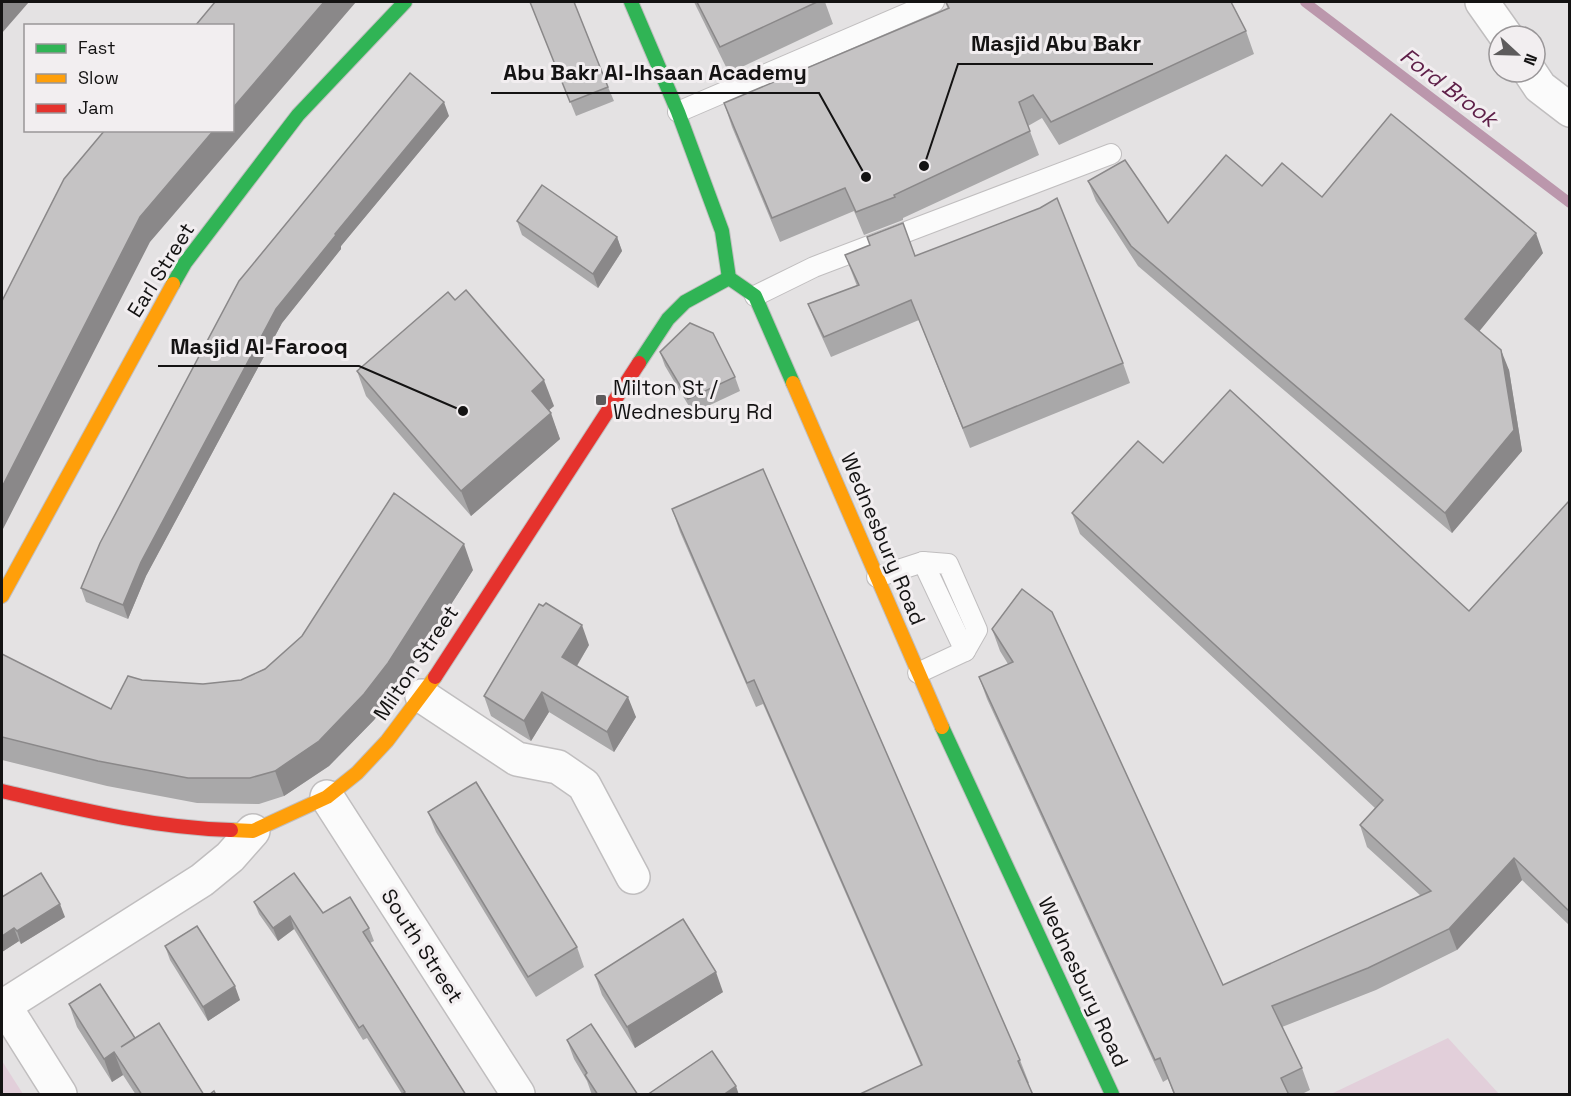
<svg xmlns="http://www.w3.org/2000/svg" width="1571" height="1096" font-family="'Space Grotesk',sans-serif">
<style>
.green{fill:#e2cfda}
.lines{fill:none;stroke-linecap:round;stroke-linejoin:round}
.stream{stroke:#bb97ac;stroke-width:10}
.lane-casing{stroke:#c0bebf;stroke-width:22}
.street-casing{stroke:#c0bebf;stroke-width:36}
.fast-casing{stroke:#c0bebf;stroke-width:16}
.slow-casing{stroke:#c0bebf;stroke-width:16}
.jam-casing{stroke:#c0bebf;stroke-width:16}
.lane{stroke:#fbfbfb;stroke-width:20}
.street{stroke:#fbfbfb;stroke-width:33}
.fast{stroke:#30b455;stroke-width:14}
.slow{stroke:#ff9f0a;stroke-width:14}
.jam{stroke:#e5322d;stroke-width:14}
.wall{fill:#a9a8a9}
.shaded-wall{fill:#8a8889}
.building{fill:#c5c3c4;stroke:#8a8889;stroke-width:1.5}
.poi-dot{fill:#5d5b5c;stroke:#f2eef0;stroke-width:2}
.labels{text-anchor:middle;stroke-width:6;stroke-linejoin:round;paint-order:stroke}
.street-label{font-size:21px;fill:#141313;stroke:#f2eef0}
.poi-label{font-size:21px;fill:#141313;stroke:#f2eef0;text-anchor:start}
.water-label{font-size:22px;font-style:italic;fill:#5f2049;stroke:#f2eef0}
.leader{fill:none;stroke:#141313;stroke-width:2}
.callout-dot{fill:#141313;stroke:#f2eef0;stroke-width:2}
.callout-label{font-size:22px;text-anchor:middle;font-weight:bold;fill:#141313;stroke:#f2eef0;stroke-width:6;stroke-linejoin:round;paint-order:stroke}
</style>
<rect width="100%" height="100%" fill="#e4e2e3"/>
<g class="green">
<polygon points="1448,1038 1499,1094 1331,1094"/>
<polygon points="2,1061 23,1094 2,1094"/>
</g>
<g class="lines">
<polyline class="stream" points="1305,2 1570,203"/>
<defs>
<g id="lane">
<polyline points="678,112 934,2"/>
<polyline points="755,296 814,267 1111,154"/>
<polyline points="923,562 948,564 977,630 965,651"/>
<polyline points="877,577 923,562 965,651 918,673"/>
</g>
<g id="street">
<polyline points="1482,2 1506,36"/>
<polyline points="1530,72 1540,87 1570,110"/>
<polyline points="422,696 517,759 558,767 584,785 633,877"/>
<polyline points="327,797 518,1094"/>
<polyline points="4,1005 60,1094"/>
<polyline points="2,1007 202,880 230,857 253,831"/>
</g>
<g id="fast">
<polyline points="631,2 678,112 722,231 729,278 755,296 793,383"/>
<polyline points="173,284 185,263 298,115 405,2"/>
<polyline points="639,363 668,319 685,302 729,278"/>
<polyline points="942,727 1112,1094"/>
</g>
<g id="slow">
<polyline points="793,383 942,727"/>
<polyline points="2,596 173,284"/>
<polyline points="231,830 253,831 327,797 357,773 387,741 435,677"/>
</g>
<g id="jam">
<polyline points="435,677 639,363"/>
<path d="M2 791C78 809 153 828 231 830"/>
</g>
</defs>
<use href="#lane" class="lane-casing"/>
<use href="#street" class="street-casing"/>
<use href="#fast" class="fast-casing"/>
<use href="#slow" class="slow-casing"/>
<use href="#jam" class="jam-casing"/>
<use href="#lane" class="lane"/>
<use href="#street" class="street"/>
<use href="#fast" class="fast"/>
<use href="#slow" class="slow"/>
<use href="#jam" class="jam"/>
</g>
<g class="wall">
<polygon points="530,2 608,87 614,101 576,116"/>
<polygon points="694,2 825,2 833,24 729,73"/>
<polygon points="945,2 1231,2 1246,31 1254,54 1059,145 1042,118 1028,126 1039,155 903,218 903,220 864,235 854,211 780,242 732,127 724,103 948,9"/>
<polygon points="449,116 341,246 341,249 282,323 146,576 128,619 86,602 81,588 239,281"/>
<polygon points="1088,181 1168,223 1262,186 1322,197 1543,253 1479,331 1509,370 1522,451 1452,533 1138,266 1096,201"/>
<polygon points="517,221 617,237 622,251 598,288 522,235"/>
<polygon points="867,237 915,256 1123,363 1130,383 970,448 919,320 831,357 816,324 808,304 857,286 845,255 870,245"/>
<polygon points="660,352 735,377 740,391 693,413 665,366"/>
<polygon points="357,371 554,406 549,410 560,439 471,516 366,396"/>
<polygon points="1163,463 1469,611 1569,501 1569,925 1522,880 1457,950 1376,990 1282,1027 1302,1068 1310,1090 1300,1095 1174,1095 1168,1079 1163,1082 987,699 979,677 1008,664 1000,651 992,629 1223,985 1421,896 1367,847 1360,825 1375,808 1080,534 1072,513"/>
<polygon points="672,509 1020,1060 1029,1083 921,1066 763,704 756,707 680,532"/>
<polygon points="473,570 397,689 374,720 329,766 284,796 259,804 197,803 107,786 2,760 2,654 111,709 142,680 203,684 241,680"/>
<polygon points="589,645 577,666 636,717 614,752 549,712 531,741 491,716 484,696"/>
<polygon points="428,812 577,947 584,967 536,997 436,832"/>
<polygon points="2,897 65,917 21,944 19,941 2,952"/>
<polygon points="254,902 323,913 369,928 374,941 370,943 466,1095 402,1094 367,1038 363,1040 294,929 278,941 259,914"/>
<polygon points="165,946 240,1000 208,1021 170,960"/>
<polygon points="595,975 723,992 635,1048 602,995"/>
<polygon points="69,1004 135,1038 204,1095 136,1095 123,1075 112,1082 77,1027"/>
<polygon points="567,1040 638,1095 592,1095 587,1081 574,1059"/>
</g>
<g class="shaded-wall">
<polygon points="2,2 29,2 2,33"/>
<polygon points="324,2 356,2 150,242 2,531 2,487 140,217 214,130 232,130 232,109"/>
<polygon points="444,102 449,116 341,246 341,249 282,323 146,576 128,619 123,605 141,562 276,309 335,234"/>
<polygon points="1536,233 1543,253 1473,339 1465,319"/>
<polygon points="617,237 622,251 598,288 593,274"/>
<polygon points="1501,350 1509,370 1522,451 1452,533 1445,513"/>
<polygon points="544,380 554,406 541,417 532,391"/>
<polygon points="551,413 560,439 471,516 461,491"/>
<polygon points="464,544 473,570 397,689 374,720 329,766 284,796 275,771"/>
<polygon points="582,625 589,645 570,677 562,657"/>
<polygon points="542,692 549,712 531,741 524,721"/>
<polygon points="628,697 636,717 614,752 607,732"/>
<polygon points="1514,858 1522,880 1457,950 1449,929"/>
<polygon points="60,904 65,917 21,944 17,931"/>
<polygon points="290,916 294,929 278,941 273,928"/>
<polygon points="14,928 19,941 2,952 2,936"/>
<polygon points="716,972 723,992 635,1048 627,1027"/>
<polygon points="235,986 240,1000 208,1021 203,1007"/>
<polygon points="114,1052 123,1075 112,1082 104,1059"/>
<polygon points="736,1086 739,1095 723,1095"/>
</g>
<g class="building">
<polygon points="215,2 324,2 232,109 232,26 195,26"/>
<polygon points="530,2 574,2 608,87 570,102"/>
<polygon points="697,2 817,2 720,47"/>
<polygon points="946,2 1231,2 1246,31 1051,122 1033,95 1019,102 1030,131 894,195 895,197 856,212 845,188 772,218 724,103 949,8"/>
<polygon points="410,73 444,102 335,234 336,235 276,309 141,562 123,605 81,588 100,543 239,281"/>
<polygon points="1391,114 1536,233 1465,319 1501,350 1514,430 1445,513 1131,246 1088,181 1125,160 1168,223 1226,155 1262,186 1282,163 1322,197"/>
<polygon points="105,130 214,130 140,217 2,487 2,301 64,179"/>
<polygon points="542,185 617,237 593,274 517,221"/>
<polygon points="1057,198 1123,363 963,428 911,300 824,337 808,304 859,285 845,255 870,245 867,237 903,223 915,256 1040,208"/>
<polygon points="466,290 544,380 532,391 551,413 461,491 357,371 448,292 455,300"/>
<polygon points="690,323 713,333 735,377 688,399 660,352"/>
<polygon points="1230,390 1469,611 1569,501 1569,911 1514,858 1449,929 1368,968 1272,1006 1302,1068 1281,1078 1289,1095 1175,1095 1160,1058 1155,1060 979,677 1013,662 992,629 1022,589 1052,612 1223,985 1431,891 1360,825 1383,800 1072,513 1138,441 1163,463"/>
<polygon points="763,469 1020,1060 1018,1061 1033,1095 858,1095 922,1065 754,680 747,683 672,509"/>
<polygon points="394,493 464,544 388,663 364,694 319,741 275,771 250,778 188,778 98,761 2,737 2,654 111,709 128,676 142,680 203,684 241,680 265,669 302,636"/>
<polygon points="546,603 582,625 562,657 628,697 607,732 542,692 524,721 484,696 539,604 543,606"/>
<polygon points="476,782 577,947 528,977 428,812"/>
<polygon points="41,873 60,904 17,931 14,928 2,936 2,897"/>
<polygon points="294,873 323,913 350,897 369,928 363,932 466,1095 401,1095 405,1092 363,1025 359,1028 290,916 273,928 254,902"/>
<polygon points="683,919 716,972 627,1027 595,975"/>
<polygon points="197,926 235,986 203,1007 165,946"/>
<polygon points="100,984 135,1038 121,1047 159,1023 204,1095 142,1095 114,1052 104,1059 69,1004"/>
<polygon points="591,1024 638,1095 598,1095 585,1075 587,1073 567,1040"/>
<polygon points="712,1051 736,1086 723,1095 647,1095"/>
<polygon points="214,1091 216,1095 209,1095"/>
</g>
<rect class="poi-dot" x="595" y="394" width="12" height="12" rx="3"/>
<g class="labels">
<g class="street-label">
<text transform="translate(161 270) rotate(-58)" y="7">Earl Street</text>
<text transform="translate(883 539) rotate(67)" y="7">Wednesbury Road</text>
<text transform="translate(416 663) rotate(-56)" y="7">Milton Street</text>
<text transform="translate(422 946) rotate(57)" y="7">South Street</text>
<text transform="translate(1083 982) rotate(65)" y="7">Wednesbury Road</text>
</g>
<g class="poi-label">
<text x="613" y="395">Milton St /<tspan x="613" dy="24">Wednesbury Rd</tspan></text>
</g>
<g class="water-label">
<text transform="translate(1449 87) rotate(37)" y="8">Ford Brook</text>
</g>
</g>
<path class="leader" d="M924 166L958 64H1153M866 177L819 93H491M463 411L359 366H158"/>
<g class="callout-dot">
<circle cx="924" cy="166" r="6"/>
<circle cx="866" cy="177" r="6"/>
<circle cx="463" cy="411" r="6"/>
</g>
<g class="callout-label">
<text x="1056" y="51">Masjid Abu Bakr</text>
<text x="655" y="80">Abu Bakr Al-Ihsaan Academy</text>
<text x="259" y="354">Masjid Al-Farooq</text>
</g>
<rect width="1571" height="1096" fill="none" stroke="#141313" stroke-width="6"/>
<rect x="24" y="24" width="210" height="108" fill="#f2eef0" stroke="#999698" stroke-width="1.5"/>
<rect x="36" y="44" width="30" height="9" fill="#30b455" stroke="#999698" stroke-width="1.5"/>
<text x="78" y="54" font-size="18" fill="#141313">Fast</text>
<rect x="36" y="74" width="30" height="9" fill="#ff9f0a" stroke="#999698" stroke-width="1.5"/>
<text x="78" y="84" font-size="18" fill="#141313">Slow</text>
<rect x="36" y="104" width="30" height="9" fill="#e5322d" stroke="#999698" stroke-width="1.5"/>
<text x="78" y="114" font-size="18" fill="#141313">Jam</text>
<g transform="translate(1517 54) rotate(112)"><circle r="28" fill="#f2eef0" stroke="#999698" stroke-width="1.5"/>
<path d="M0-4.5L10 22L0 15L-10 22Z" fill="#5d5b5c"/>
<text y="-9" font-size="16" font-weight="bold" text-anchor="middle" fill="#141313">N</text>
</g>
</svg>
